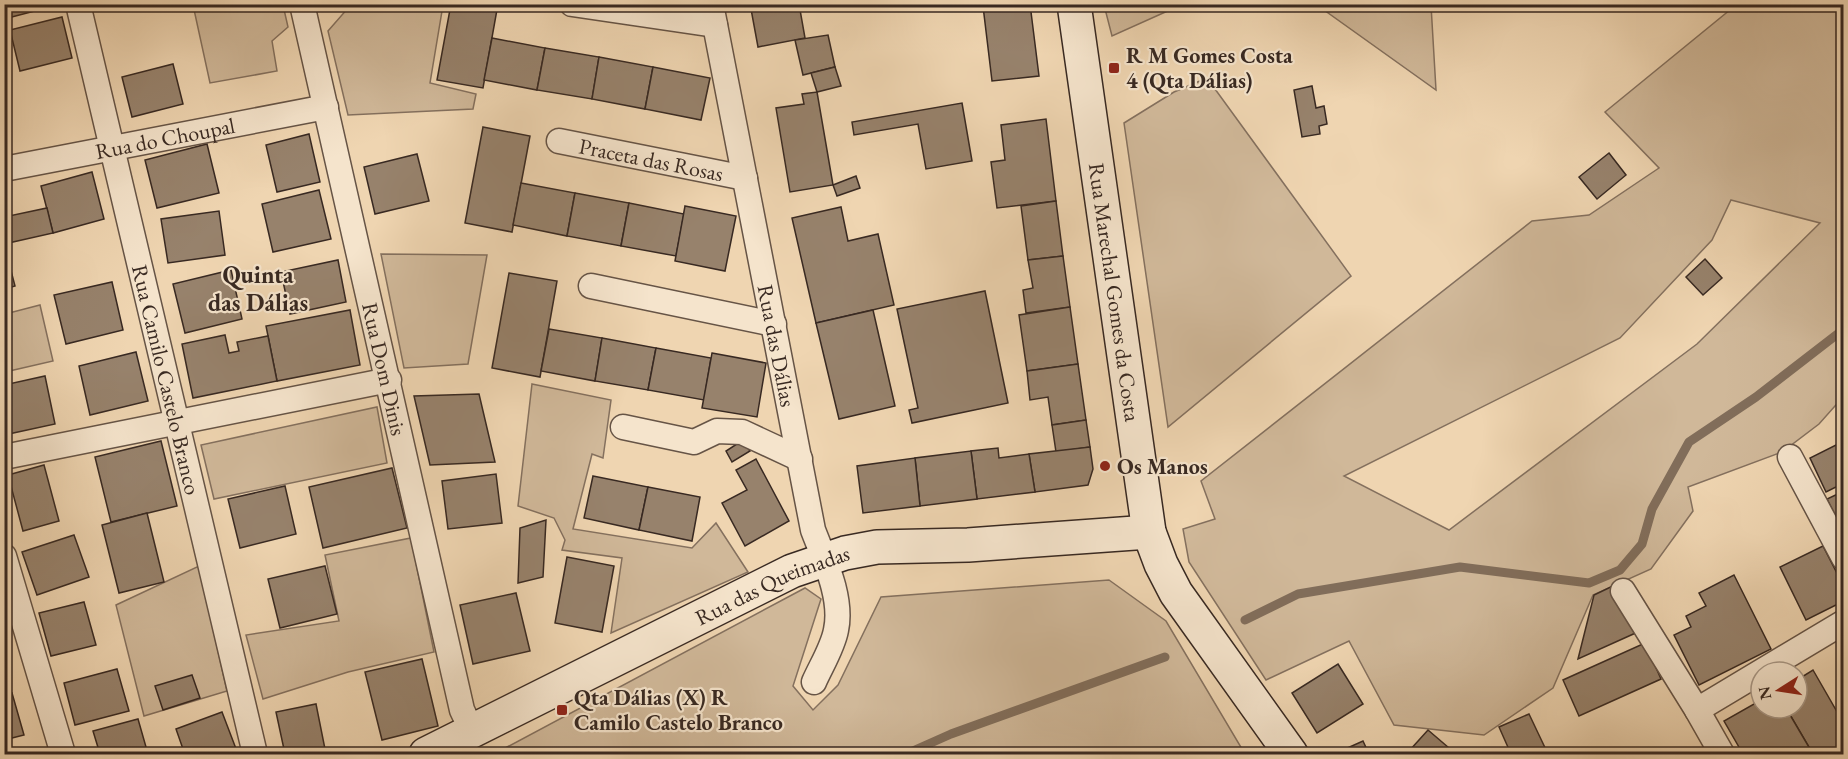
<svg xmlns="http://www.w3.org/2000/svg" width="1848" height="759" font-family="'EB Garamond',serif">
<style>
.green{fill:#d0b899;stroke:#84705e;stroke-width:1.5;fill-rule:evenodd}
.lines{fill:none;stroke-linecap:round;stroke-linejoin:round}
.stream{stroke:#816d5a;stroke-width:9}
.building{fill:#97826c;stroke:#382922;stroke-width:1.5}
.street-casing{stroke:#665446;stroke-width:27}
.secondary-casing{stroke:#382922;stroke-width:36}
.street{stroke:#f5e4cc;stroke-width:24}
.secondary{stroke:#f5e4cc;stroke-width:33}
.poi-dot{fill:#8f2418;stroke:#f5e4cc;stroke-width:2}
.labels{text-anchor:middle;stroke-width:4.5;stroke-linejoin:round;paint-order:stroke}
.poi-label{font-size:22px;font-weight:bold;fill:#382922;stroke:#f5e4cc;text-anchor:start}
.street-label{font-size:22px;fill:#382922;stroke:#f5e4cc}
.neighbourhood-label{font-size:24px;font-weight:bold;fill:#382922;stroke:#f5e4cc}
</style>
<rect width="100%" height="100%" fill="#efd5b1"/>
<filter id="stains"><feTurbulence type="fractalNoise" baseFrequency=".00333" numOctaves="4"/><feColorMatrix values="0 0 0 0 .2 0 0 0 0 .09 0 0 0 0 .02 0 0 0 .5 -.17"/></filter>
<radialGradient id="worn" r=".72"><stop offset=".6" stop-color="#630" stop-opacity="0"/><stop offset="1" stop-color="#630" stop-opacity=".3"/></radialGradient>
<g class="green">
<polygon points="193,5 283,5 288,27 272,41 277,71 210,83"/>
<polygon points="348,5 443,5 430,83 476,94 473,109 348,115 328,31 349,7"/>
<polygon points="1104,5 1104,4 1181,5 1112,36"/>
<polygon points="1317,5 1431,5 1436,90"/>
<path d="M1736 5H1843V397L1819 424 1782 452 1688 487 1693 511 1651 569 1593 595 1553 688 1484 735 1394 725 1349 641 1266 680 1189 562 1183 529 1215 519 1201 481 1532 221 1589 215 1659 168 1605 112ZM1731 200 1820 223 1697 344 1449 530 1344 476 1620 338 1712 240Z"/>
<polygon points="1207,78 1351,276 1168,427 1124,123 1174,92"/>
<polygon points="381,254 487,255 468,364 404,368"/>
<polygon points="40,305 53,361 5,372 5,314"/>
<polygon points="532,384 611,400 603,458 592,454 573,529 692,548 716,523 748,572 611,633 622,558 562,550 565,540 554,518 518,506"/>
<polygon points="377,407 387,463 214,499 201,445"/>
<polygon points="411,538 434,652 348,672 263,699 246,635 339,621 325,555"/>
<polygon points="199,566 227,691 144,716 116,605"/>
<polygon points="1109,580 1166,621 1245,754 494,754 805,588 821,599 793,686 813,710 838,685 881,597"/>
</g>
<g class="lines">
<g class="stream">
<polyline points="1245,620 1298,594 1460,567 1589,583 1620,570 1642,544 1652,509 1689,442 1756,397 1844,329"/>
<polyline points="906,754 951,734 1165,657"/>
</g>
</g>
<g class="building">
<polygon points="4,4 58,4 58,5 4,19"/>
<polygon points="451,4 498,4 483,88 437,80"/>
<polygon points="774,4 799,4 805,38 758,47 751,9"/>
<polygon points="995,4 1030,4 1039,76 992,81 983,6"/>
<polygon points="62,17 72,58 20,71 10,30"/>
<polygon points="828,35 835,67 803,75 795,40"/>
<polygon points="492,38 545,48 537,90 484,80"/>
<polygon points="545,48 599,57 592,99 537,90"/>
<polygon points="599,57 653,67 645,109 592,99"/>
<polygon points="173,64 183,104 132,117 122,77"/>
<polygon points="653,67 710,78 701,120 645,109"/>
<polygon points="835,67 841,86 817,92 811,73"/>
<polygon points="1312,86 1316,108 1324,106 1327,124 1319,126 1320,134 1302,137 1294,90"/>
<polygon points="817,92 833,185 790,192 776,108 804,104 802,94"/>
<polygon points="962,103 972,161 926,169 918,124 854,135 852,122"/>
<polygon points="1046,119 1056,201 997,208 991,162 1005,160 1001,125"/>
<polygon points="483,127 530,136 512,232 465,223"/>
<polygon points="309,134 320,182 277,192 266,145"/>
<polygon points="207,144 219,193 157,208 145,160"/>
<polygon points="1609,153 1626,175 1597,199 1579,177"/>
<polygon points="417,154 429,201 375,214 364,167"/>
<polygon points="92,172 104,219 53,233 41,186"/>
<polygon points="856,176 860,188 837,196 833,185"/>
<polygon points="521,183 575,193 567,236 513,225"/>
<polygon points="319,190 331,239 273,252 262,204"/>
<polygon points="575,193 629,203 621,246 567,236"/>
<polygon points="1056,201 1063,256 1028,260 1021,206"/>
<polygon points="629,203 684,214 676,256 621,246"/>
<polygon points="685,206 736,216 725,271 675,261"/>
<polygon points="841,207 848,241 878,234 894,305 816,323 792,218"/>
<polygon points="47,208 53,233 4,244 4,217"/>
<polygon points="219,211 225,255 168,263 161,219"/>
<polygon points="4,244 15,286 4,289"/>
<polygon points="1063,256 1070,307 1026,313 1023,290 1033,288 1028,260"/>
<polygon points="1705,259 1722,278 1703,295 1686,277"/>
<polygon points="338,260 346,302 290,314 281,272"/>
<polygon points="231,270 242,319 185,333 173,284"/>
<polygon points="509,273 557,281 540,377 492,368"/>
<polygon points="112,282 123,330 66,344 54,295"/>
<polygon points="985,291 1008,403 912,423 909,410 918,408 897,309"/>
<polygon points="1070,307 1078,364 1027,371 1019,315"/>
<polygon points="350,310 360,365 277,381 266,326"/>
<polygon points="873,310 895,406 839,419 816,323"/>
<polygon points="549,329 602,338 595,381 541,371"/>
<polygon points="225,335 229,353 239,351 237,342 268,336 277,381 193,398 182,344"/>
<polygon points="602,338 656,348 648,390 595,381"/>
<polygon points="656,348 711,358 704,400 648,390"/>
<polygon points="136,352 148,401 90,415 79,366"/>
<polygon points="712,353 766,363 757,417 702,408"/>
<polygon points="1078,364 1086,420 1052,425 1048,397 1030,400 1027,371"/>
<polygon points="45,376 55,424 4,435 4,385"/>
<polygon points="479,394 495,462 430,465 414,396"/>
<polygon points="1086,420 1090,447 1056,452 1052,425"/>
<polygon points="743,440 750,451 732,462 726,451"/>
<polygon points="161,441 177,506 111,522 95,457"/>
<polygon points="1844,441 1844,483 1826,492 1810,458"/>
<polygon points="1090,447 1093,469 1088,485 1035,492 1029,454"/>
<polygon points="998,448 999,458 1029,454 1035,492 977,499 971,451"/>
<polygon points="971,451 977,499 920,506 915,458"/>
<polygon points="915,458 920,506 863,513 857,466"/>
<polygon points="756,459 789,521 745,546 722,503 747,490 736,470"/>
<polygon points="44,465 59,521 23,531 8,475"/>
<polygon points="392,468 407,528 323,548 309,487"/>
<polygon points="496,474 502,523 448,529 442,481"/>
<polygon points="593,476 648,487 639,530 584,518"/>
<polygon points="285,486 296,534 240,548 228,499"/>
<polygon points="648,487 700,497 692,541 639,530"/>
<polygon points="1844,491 1844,533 1827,499"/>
<polygon points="147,513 164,582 119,593 102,525"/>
<polygon points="546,520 543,577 518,583 520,528"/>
<polygon points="74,535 89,577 37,595 22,552"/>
<polygon points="1823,546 1844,587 1844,601 1806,620 1780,567"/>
<polygon points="567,557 614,566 602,632 555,623"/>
<polygon points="325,566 337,614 280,628 268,579"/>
<polygon points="1734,575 1771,649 1699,685 1674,635 1691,627 1686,616 1706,606 1699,593"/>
<polygon points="1619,583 1640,631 1578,659 1594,595"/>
<polygon points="516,593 530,651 473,664 460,605"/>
<polygon points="84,602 96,645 51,656 39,613"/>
<polygon points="1645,643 1661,679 1579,716 1563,680"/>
<polygon points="422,659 438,726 382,740 365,672"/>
<polygon points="1338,664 1363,704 1317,733 1292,693"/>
<polygon points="117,669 129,711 75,725 64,683"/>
<polygon points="1813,670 1844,724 1844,749 1834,754 1813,754 1786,708 1797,708 1797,680"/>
<polygon points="192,675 200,698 163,710 155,686"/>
<polygon points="12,693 24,735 4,740 4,695"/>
<polygon points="1761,700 1761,708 1786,708 1813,754 1743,754 1724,721"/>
<polygon points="316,704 326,754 285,754 276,712"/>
<polygon points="222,712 238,754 167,754 183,749 176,729"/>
<polygon points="1529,714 1548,754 1511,754 1499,727"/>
<polygon points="138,719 148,754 100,754 93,731"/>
<polygon points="1428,730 1456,754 1415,754 1410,750"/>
<polygon points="1363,741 1369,754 1334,754"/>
</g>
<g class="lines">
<defs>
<g id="street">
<path id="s1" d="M78 4 255 754"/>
<path id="s2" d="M302 4 462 710 472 731"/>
<polyline points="572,4 715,25"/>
<path id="s3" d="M711 4 813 530C824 559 843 598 836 630 833 647 821 666 814 682"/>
<path id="s4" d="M559 141 745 178"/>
<path id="s5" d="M4 169 326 107"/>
<polyline points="591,286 774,324"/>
<polyline points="623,427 694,442 717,431 742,432 800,459"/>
<polyline points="4,457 389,380"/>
<polyline points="1790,457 1844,558"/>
<polyline points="4,556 63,754"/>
<polyline points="1623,591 1697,710"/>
<polyline points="1722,754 1697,710 1844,622"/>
</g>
<g id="secondary">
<path id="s6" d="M1074 4 1149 532 1161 564 1176 593 1291 754"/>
<path id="s7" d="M426 754 792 571 845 553 877 547 968 545 1149 532"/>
</g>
</defs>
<use href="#street" class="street-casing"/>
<use href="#secondary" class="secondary-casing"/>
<use href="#street" class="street"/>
<use href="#secondary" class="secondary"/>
</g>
<g class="poi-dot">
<rect x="1108" y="62" width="12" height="12" rx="3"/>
<circle cx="1105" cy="466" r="6"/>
<rect x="556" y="704" width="12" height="12" rx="3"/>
</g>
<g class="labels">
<g class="poi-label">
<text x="1126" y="63">R M Gomes Costa<tspan x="1126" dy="25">4 (Qta Dálias)</tspan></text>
<text x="1117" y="474">Os Manos</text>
<text x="574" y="705">Qta Dálias (X) R<tspan x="574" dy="25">Camilo Castelo Branco</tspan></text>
</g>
<g class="street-label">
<text dy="8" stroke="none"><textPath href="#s5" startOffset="164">Rua do Choupal</textPath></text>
<text dy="8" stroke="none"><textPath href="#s4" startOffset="94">Praceta das Rosas</textPath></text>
<text dy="8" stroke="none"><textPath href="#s6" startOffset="291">Rua Marechal Gomes da Costa</textPath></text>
<text dy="8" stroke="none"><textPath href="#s3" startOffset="348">Rua das Dálias</textPath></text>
<text dy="8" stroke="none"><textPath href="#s2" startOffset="374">Rua Dom Dinis</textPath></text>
<text dy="8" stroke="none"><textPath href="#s1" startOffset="386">Rua Camilo Castelo Branco</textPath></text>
<text dy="8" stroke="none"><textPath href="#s7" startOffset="386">Rua das Queimadas</textPath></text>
</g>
<g class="neighbourhood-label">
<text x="258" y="283">Quinta<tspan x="258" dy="28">das Dálias</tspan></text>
</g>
</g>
<rect width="1848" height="759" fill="none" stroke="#efd5b1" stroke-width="24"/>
<rect x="6" y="6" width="1836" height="747" fill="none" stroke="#382922" stroke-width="3"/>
<rect x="12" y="12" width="1824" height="735" fill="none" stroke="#382922" stroke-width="1.5"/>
<g transform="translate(1779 690) rotate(258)"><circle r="28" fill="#f5e4cc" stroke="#a99988" stroke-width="1.5"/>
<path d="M0-4.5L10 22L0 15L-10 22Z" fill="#8f2418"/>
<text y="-9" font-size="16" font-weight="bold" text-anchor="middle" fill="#382922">N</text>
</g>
<rect width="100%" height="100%" filter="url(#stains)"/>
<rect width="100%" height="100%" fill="url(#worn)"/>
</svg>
